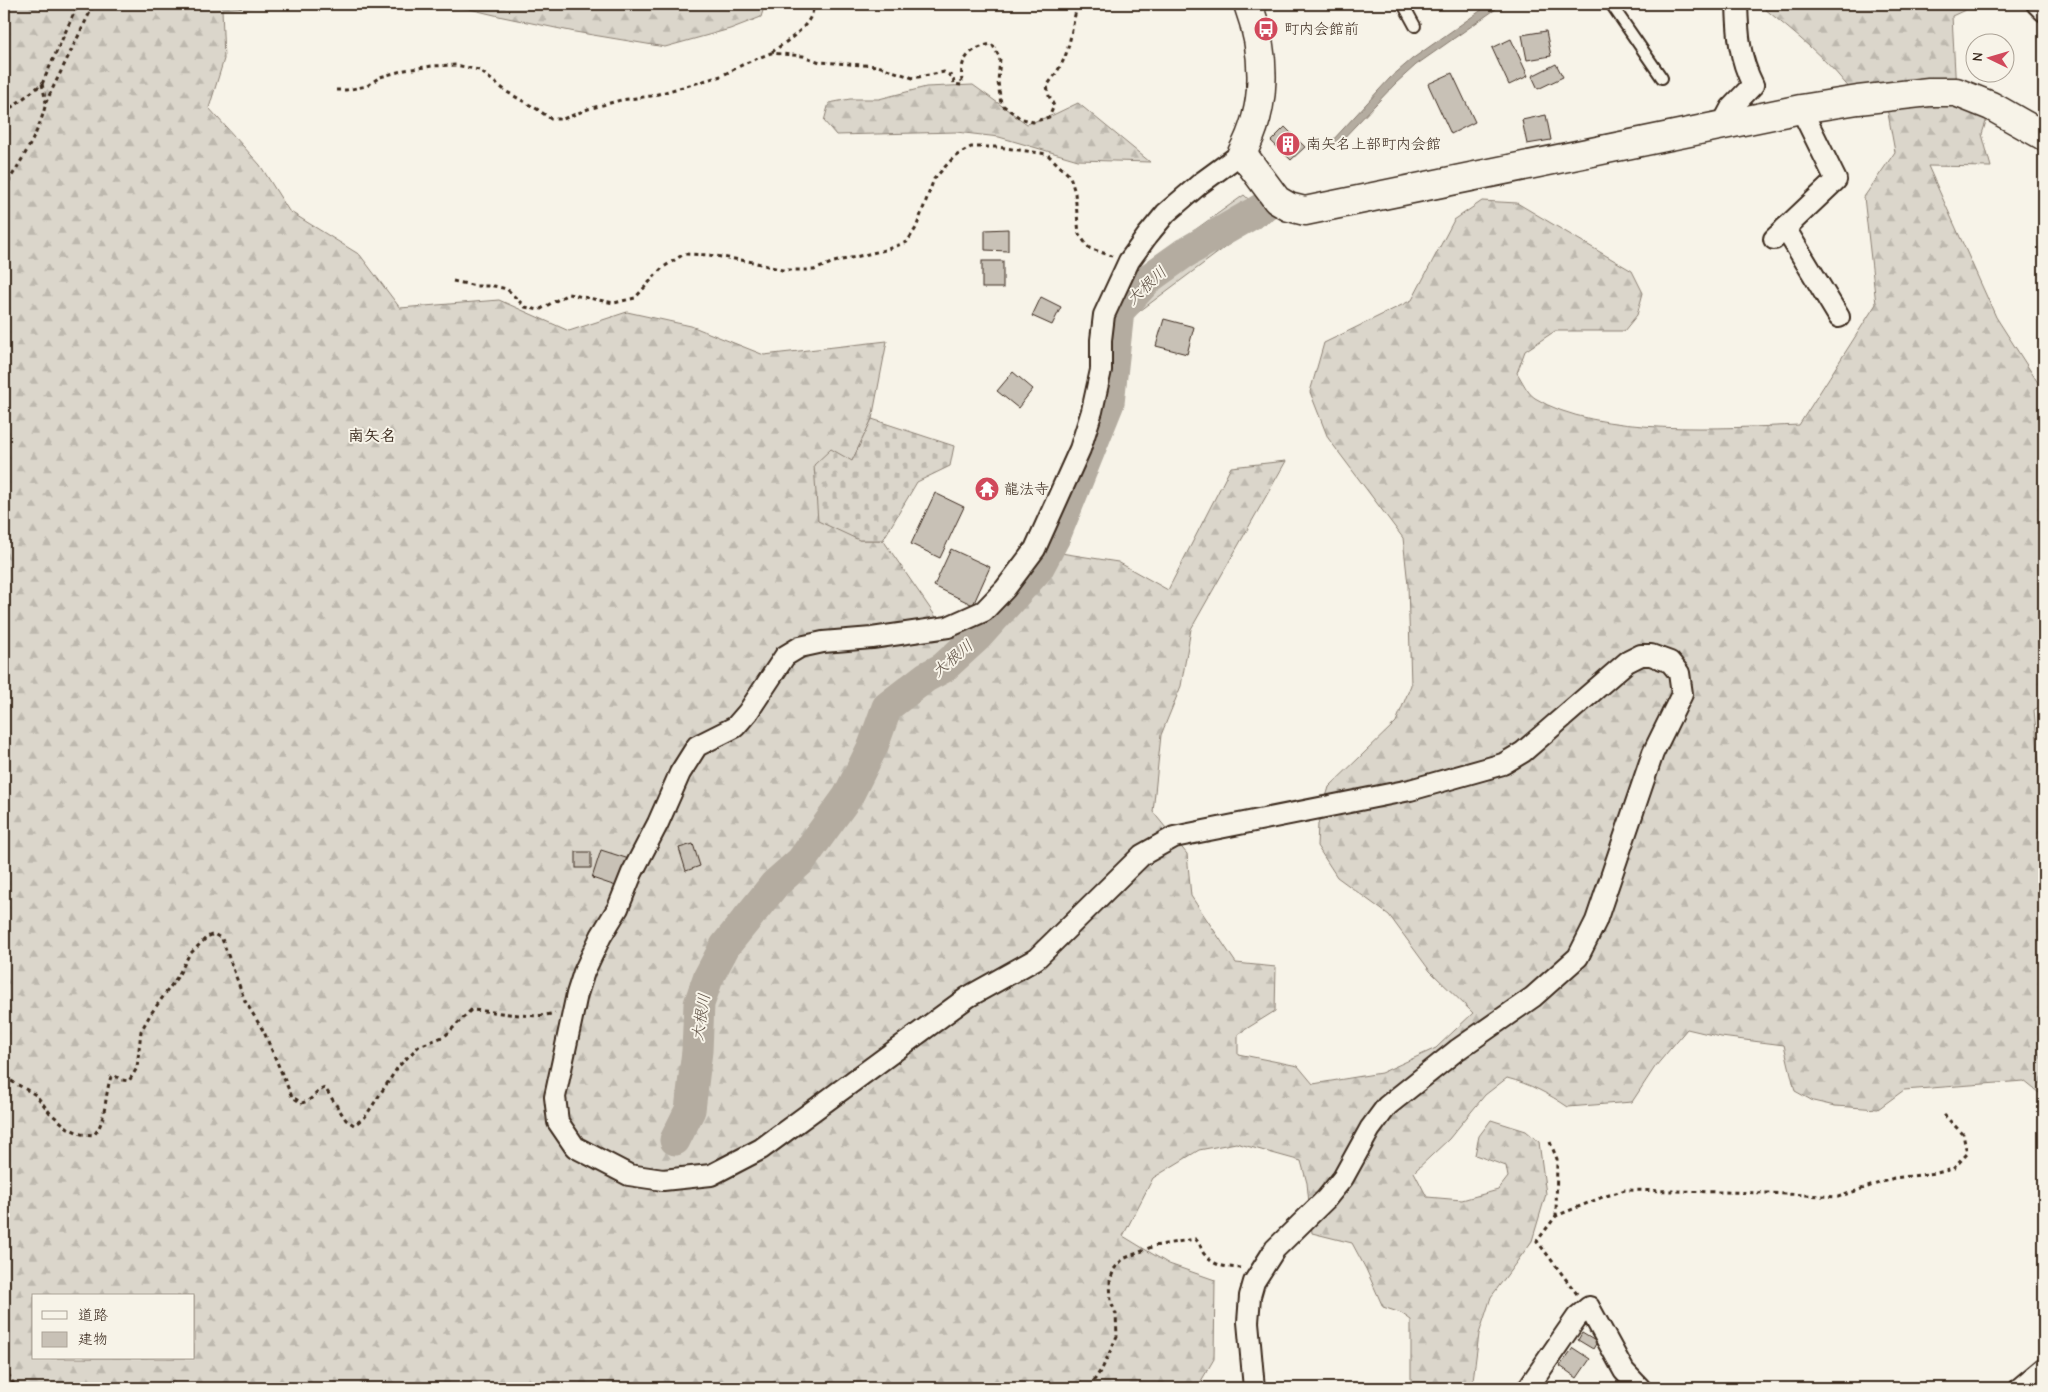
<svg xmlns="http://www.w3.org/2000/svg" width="2048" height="1392" font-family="'Comic Neue','Klee One',sans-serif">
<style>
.forest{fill:url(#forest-firs);stroke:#8b8074;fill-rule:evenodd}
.cemetery{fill:url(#cemetery-stones);stroke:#8b8074}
.water{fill:#b4aca0;stroke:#84786c}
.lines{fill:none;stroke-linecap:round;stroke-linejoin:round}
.river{stroke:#b4aca0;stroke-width:31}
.building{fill:#c8c1b6;stroke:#3b2a1e}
.lane-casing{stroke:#3b2a1e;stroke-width:14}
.street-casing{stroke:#3b2a1e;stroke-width:24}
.secondary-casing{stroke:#3b2a1e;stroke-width:31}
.path{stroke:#3b2a1e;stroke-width:3;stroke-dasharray:4 4;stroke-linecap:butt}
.lane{stroke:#f7f3e8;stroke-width:10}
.street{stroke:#f7f3e8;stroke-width:20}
.secondary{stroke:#f7f3e8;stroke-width:28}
.labels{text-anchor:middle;stroke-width:4;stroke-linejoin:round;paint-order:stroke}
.poi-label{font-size:15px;fill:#3b2a1e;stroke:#f7f3e8;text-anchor:start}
.water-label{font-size:16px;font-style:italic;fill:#5f5145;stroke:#f7f3e8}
.neighbourhood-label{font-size:16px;font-weight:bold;fill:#3b2a1e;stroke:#f7f3e8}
</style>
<defs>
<pattern id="forest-firs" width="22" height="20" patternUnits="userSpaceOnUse" patternTransform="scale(1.25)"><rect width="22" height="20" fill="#dbd6cb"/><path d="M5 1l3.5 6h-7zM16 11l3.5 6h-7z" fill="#bdb8ae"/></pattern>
<pattern id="cemetery-stones" width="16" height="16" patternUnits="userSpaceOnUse" patternTransform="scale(1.25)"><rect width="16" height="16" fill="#dbd6cb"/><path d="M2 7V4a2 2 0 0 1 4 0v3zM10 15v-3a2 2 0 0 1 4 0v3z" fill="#bdb8ae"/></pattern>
</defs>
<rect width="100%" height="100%" fill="#f7f3e8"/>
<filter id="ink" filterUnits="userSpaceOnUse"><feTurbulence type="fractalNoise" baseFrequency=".02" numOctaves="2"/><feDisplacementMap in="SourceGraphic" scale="10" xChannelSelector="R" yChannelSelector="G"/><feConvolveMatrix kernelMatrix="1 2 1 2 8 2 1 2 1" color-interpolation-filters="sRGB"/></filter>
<g filter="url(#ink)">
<g class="forest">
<path d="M4 4H285L222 9 224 59 209 108 260 165 289 211 360 255 400 308 499 300 569 331 627 312 691 326 764 355 887 341 872 419 852 461 859 540H883L947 633 988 615 1014 594 1035 549 1118 562 1168 590 1231 467 1286 461 1191 629 1181 686 1161 735 1153 812 1187 854 1191 896 1236 963 1276 967 1275 1011 1238 1034V1054L1298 1066 1313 1084 1381 1073 1436 1048 1473 1013 1430 971 1389 915 1337 877 1317 846 1318 824 1329 787 1396 722 1411 685 1408 585 1403 538 1328 438 1310 392 1324 343 1412 300 1454 220 1482 201 1517 203 1632 271 1643 293 1637 315 1624 331H1555L1525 351 1517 373C1522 380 1527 393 1535 398 1596 437 1727 428 1799 425L1876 304 1864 197 1895 152 1885 97 1858 100C1832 62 1794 33 1759 4H1978L1952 16 1956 92 1991 106 1982 134 1991 167 1928 166 1996 317 2044 392V704L2034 710 2044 814V1097L2024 1081 1904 1090 1878 1109 1835 1106 1813 1101 1795 1091 1784 1045 1721 1037 1687 1029 1655 1067 1632 1102 1568 1107C1549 1094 1530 1084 1507 1078L1485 1095 1449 1139 1414 1172 1427 1197 1462 1200 1498 1190 1508 1177 1506 1166 1475 1155 1479 1136 1491 1120 1526 1131 1539 1142 1546 1194 1532 1241 1491 1297 1479 1334 1472 1388H1411V1320L1401 1313 1383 1307 1366 1269 1352 1243 1312 1233 1307 1183 1301 1161 1236 1143 1199 1150 1153 1178 1123 1236 1169 1264 1215 1280 1214 1359 1197 1388H4ZM34 1296H194V1358H34Z"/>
<polygon points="437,4 765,4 761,17 730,29 665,47 575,32 503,17 457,6 437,6"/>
<polygon points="973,85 1027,124 1053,115 1078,103 1150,162 1078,160 999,137 956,132 836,135 824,121 829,103 850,99 879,99 926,87"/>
<polygon points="1244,195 1267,216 1101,340 1113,294 1168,249"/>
</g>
<polygon class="cemetery" points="872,419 954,446 950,466 917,482 883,540 859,540 818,521 814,465 831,449 852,461"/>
<polygon class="water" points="1490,4 1503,4 1416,65 1395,84 1337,145 1332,141 1390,78 1412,59"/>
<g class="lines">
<polyline class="river" points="675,1140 690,1110 697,1051 699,1004 708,978 725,946 775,884 801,861 848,796 873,746 887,707 926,677 943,668 978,636 1038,569 1055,537 1109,403 1119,311 1148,279 1183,254 1264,207"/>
</g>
<g class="building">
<polygon points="1546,31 1551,56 1527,60 1522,35"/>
<polygon points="1511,39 1528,76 1509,85 1492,48"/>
<polygon points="1556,64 1563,77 1538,89 1532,76"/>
<polygon points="1452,73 1475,122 1451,134 1428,84"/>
<polygon points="1546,115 1551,140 1527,144 1522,120"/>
<polygon points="1285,127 1305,147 1291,160 1271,141"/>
<polygon points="1008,229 1008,251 985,250 985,230"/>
<rect x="982" y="261" width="21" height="27"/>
<polygon points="1041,297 1061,307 1052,325 1032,316"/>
<polygon points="1164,319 1194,327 1187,354 1156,346"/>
<polygon points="1013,372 1033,389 1018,408 997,391"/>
<polygon points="935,493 964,507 940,558 911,544"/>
<polygon points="951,549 990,567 973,605 934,586"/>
<polygon points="693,844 700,866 686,871 679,848"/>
<polygon points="601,850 629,859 619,887 592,878"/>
<rect x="576" y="852" width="15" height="16"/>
<polygon points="1582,1333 1597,1342 1593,1349 1578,1340"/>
<polygon points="1573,1348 1590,1359 1577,1378 1560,1366"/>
</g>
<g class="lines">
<defs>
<g id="lane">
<polyline points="1403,4 1415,26"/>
<polyline points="1611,4 1662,78"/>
</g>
<g id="street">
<polyline points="2037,4 2044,11"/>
<path d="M1722 125 1731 108 1753 85C1739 57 1738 35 1737 4"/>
<polyline points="1242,153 1201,183 1166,213 1147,236 1129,261 1104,315 1101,340 1101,370 1092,411 1080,449 1035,549 1005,589 984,611 948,627 872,638 823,642 800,647 785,656 748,712 735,727 697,746 680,773 658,823 632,873 618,908 601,936 584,972 577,994 555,1097 558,1122 575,1147 629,1175 663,1180 711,1175 761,1149 968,997 1036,959 1142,855 1174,837 1410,790 1503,764 1523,752 1627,662 1641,655 1651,655 1670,662 1679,673 1682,694 1653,753 1596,921 1578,957 1533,997 1457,1050 1387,1106 1370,1129 1343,1178 1326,1199 1275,1249 1254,1282 1250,1296 1248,1322 1254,1388"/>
<polyline points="1785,228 1839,317"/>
<polyline points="1774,239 1836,180 1801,109"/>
<polyline points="1528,1388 1577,1317 1589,1307 1624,1371 1640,1388"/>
<polyline points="2020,1388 2044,1368"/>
</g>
<path id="secondary" d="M1248 4C1266 53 1268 106 1242 153L1277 200 1289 207 1305 211 1801 109 1858 100 1929 92H1956L1991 106 2044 136"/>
</defs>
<use href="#lane" class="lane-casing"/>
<use href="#street" class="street-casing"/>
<use href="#secondary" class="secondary-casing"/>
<g class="path">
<polyline points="1271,7 1287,4"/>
<path d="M772 52C788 40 813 26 814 4"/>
<polyline points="42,84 46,102"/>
<path d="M336 90H346L367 86 380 77 405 70 432 66 456 65 479 70 507 92 537 109 551 119H563L588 109 621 100 651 96 721 76 746 63 771 53 803 56 820 62 878 66 913 78 944 72 953 77 954 84 962 85C962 79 961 74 962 68 964 53 979 46 992 44L1000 58 998 82 1001 104 1020 118 1033 122 1049 117 1054 106 1049 96 1047 86C1055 75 1063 64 1067 51 1072 35 1073 19 1078 4"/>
<polyline points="4,113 42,84 78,4"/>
<path d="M4 189C20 162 40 133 46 102L94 4"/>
<polyline points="453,281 476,286 494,286 507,289 525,307 539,310 568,294 614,303 635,298 662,268 684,254 709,255 753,262 782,270 814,270 834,262 885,250 907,242 916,228 934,179 954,157 971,147 998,147 1047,154 1070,176 1075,193 1079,234 1089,248 1112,256"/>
<path d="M4 1077 36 1095 50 1113 68 1128 81 1134 94 1135C107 1120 104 1096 111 1077L115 1076 122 1080 129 1081 137 1068 141 1031 150 1015 178 976 189 955 207 937 214 934 222 939 245 1001 264 1032 292 1097 302 1103C314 1100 314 1092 325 1088L346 1120 354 1125 365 1117 398 1067 419 1046 445 1036 471 1010C496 1011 532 1020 555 1013"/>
<polyline points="1550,1142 1557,1159 1556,1216"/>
<polyline points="1577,1294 1537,1241 1556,1216 1600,1198 1625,1190 1770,1193 1838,1197 1894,1178 1937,1173 1953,1169 1967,1154 1963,1134 1944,1115"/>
<polyline points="4,1367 16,1388"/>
<path d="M1089 1388 1103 1367 1117 1336 1116 1314 1111 1302 1110 1281 1114 1269 1123 1259 1154 1246 1195 1239C1202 1244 1200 1250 1205 1255 1215 1267 1227 1267 1241 1268"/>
</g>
<use href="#lane" class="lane"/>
<use href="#street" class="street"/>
<use href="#secondary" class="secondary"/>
</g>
</g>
<defs>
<symbol id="bus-disc" viewBox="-11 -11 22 22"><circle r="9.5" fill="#d1495b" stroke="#f7f3e8"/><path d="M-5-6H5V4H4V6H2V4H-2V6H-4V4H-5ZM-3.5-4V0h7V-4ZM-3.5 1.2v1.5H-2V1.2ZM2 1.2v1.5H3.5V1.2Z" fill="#fff"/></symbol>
<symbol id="building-disc" viewBox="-11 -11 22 22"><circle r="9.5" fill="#d1495b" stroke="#f7f3e8"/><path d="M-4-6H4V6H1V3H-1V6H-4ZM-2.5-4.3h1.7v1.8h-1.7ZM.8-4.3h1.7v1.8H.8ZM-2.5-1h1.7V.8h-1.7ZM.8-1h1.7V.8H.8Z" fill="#fff"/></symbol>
<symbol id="temple-disc" viewBox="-11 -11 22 22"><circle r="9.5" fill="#d1495b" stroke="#f7f3e8"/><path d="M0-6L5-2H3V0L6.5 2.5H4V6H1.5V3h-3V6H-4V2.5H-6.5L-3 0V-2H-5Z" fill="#fff"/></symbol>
</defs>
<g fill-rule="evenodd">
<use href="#bus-disc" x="1252" y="15" width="28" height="28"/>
<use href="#building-disc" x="1274" y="130" width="28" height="28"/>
<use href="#temple-disc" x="973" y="475" width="28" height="28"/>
</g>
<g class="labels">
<g class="poi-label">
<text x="1284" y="34">町内会館前</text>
<text x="1306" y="149">南矢名上部町内会館</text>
<text x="1004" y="494">龍法寺</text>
</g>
<g class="water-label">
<text transform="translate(1146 285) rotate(-43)" y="6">大根川</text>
<text transform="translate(952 658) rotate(-40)" y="6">大根川</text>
<text transform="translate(700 1017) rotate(-81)" y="6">大根川</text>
</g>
<g class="neighbourhood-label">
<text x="372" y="441">南矢名</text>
</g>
</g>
<rect width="2048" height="1392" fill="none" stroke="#f7f3e8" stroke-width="20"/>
<rect x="10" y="10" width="2028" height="1372" fill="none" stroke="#3b2a1e" stroke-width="2" filter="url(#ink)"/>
<rect x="32" y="1294" width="162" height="65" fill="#f7f3e8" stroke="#aca397"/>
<rect x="42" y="1311" width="25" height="8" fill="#f7f3e8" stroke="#aca397"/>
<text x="78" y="1320" font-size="15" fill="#3b2a1e">道路</text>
<rect x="42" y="1332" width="25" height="15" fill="#c8c1b6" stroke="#aca397"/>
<text x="78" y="1344" font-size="15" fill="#3b2a1e">建物</text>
<g transform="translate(1990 58) rotate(275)"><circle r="24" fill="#f7f3e8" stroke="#aca397"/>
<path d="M0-4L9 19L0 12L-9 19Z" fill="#d1495b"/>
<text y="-8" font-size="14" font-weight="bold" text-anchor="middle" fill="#3b2a1e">N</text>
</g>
</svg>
